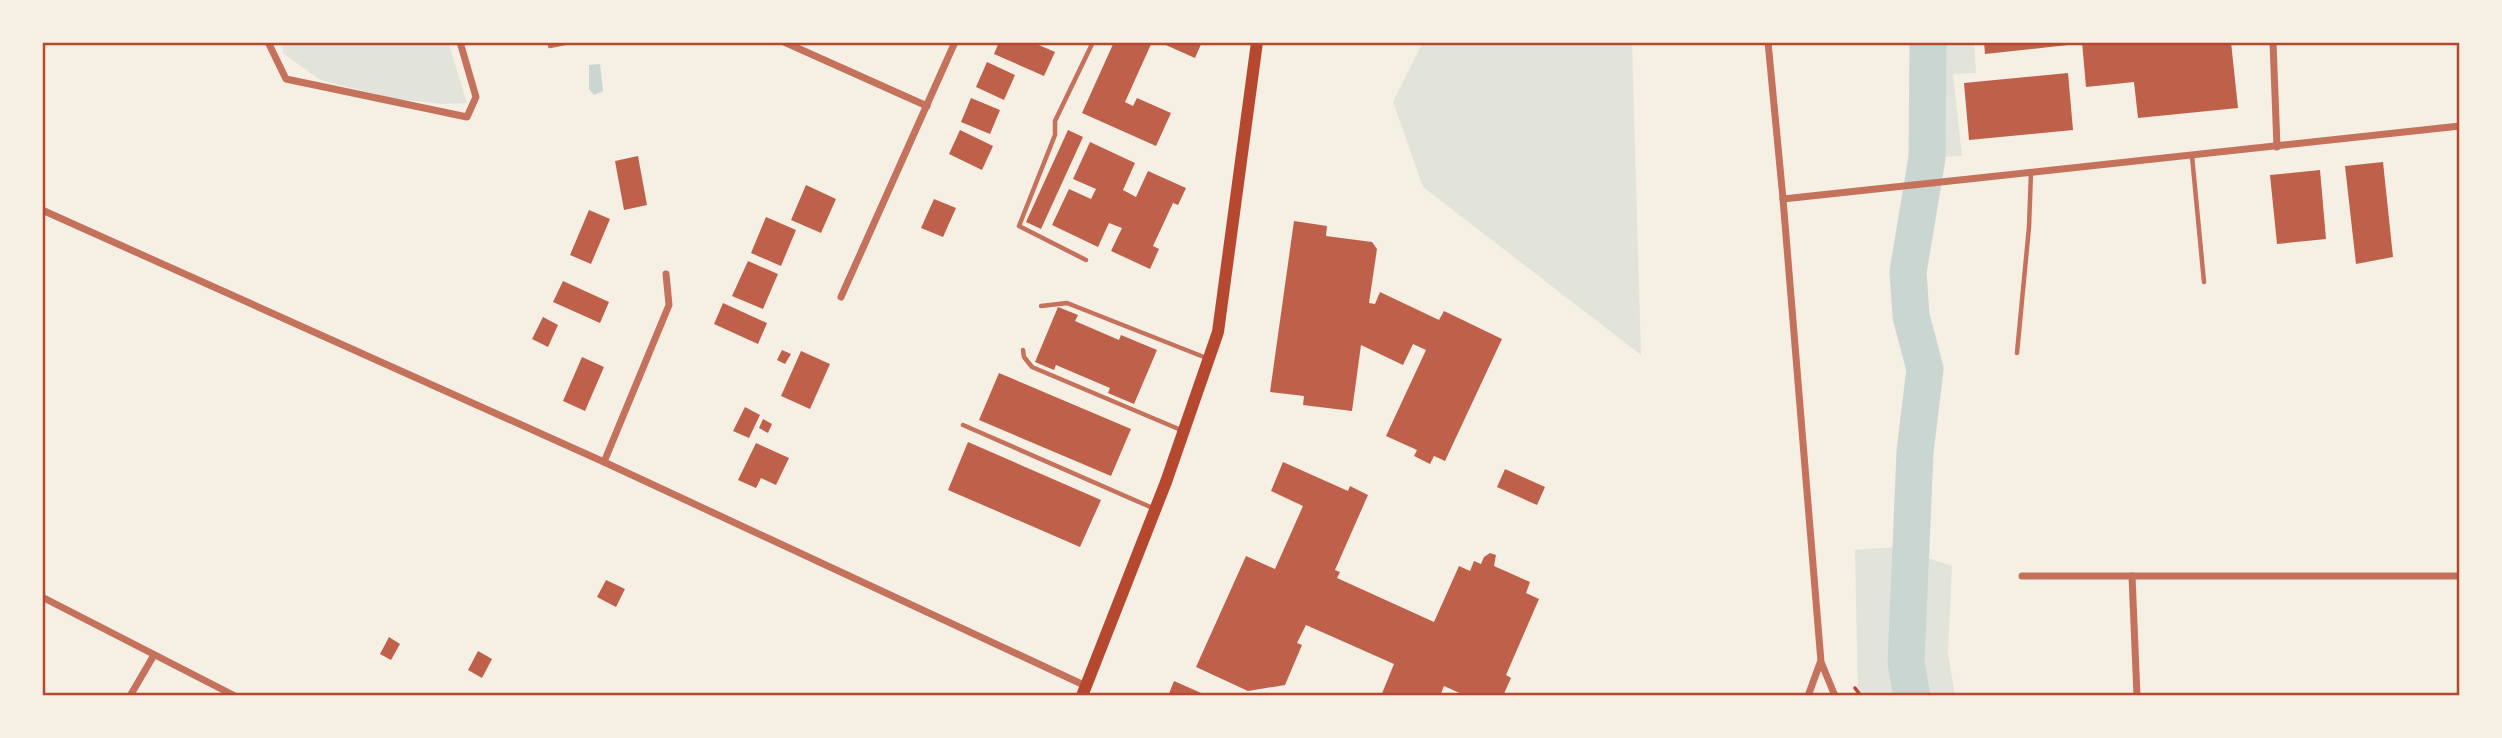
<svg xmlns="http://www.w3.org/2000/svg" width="2502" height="738" font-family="'IBM Plex Sans',sans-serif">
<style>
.green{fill:#e2e4dc}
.water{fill:#c9d6d2}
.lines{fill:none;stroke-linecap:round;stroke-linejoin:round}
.river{stroke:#c9d6d2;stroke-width:37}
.building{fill:#bf614a}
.path{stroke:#b5482f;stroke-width:3.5}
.service{stroke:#c5725c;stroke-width:4.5}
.minor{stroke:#c5725c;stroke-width:7}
.secondary{stroke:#b5482f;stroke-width:12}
.neatline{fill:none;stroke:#b5482f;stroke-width:2.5}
</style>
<rect width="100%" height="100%" fill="#f6efe4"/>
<g class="green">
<polygon points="282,42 448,42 467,103 444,104 395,99 320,80 283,53"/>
<polygon points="1423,42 1632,42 1641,355 1423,187 1393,102"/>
<polygon points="1928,42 1974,42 1976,73 1953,74 1962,156 1927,158"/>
<polygon points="1895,547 1952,566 1948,653 1955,696 1858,696 1855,550"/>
</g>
<polygon class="water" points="600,64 603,91 594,95 589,89 589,65"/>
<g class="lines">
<polyline class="river" points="1912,696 1906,663 1915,452 1925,369 1911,316 1908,272 1927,158 1928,42"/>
</g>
<g class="building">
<polygon points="999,42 1032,42 1055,52 1044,76 994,54"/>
<polygon points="1114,42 1152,42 1125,102 1133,106 1137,98 1171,113 1156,146 1082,113"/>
<polygon points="1159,42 1202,42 1195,58"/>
<polygon points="1984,42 2077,42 2077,44 1985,54"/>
<polygon points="2082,42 2231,42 2238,108 2138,118 2134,82 2086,87"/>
<polygon points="987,62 1015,75 1004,100 976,87"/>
<polygon points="2068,73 2073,130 1969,140 1964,83"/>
<polygon points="971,98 1000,110 990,134 961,122"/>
<polygon points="960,130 993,146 982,170 949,154"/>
<polygon points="1068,130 1083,137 1041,229 1026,222"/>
<polygon points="1090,142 1135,163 1123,190 1136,197 1148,171 1186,188 1178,205 1173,203 1153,246 1159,249 1150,269 1111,251 1122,228 1109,223 1098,247 1052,225 1069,189 1091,199 1096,189 1073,179"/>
<polygon points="638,156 647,205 624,210 615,161"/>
<polygon points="2383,162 2393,257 2356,264 2345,166"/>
<polygon points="2320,170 2326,239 2277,244 2270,175"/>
<polygon points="806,185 836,199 821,233 791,220"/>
<polygon points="934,199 956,208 943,237 921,228"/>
<polygon points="589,210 610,219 591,264 570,255"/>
<polygon points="766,217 796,230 781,266 751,253"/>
<polygon points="1294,221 1327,226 1326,236 1372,242 1377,249 1369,303 1375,304 1380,292 1439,320 1444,311 1502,339 1445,461 1434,456 1430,464 1414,456 1417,450 1386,436 1426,350 1413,344 1403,365 1361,345 1352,411 1303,405 1304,396 1270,392"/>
<polygon points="748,261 778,274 763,309 732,296"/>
<polygon points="563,281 609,302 600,323 553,302"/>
<polygon points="723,303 767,323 758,344 714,324"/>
<polygon points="1058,307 1078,315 1075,321 1119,340 1121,335 1157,350 1134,404 1108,393 1110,388 1056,365 1054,370 1035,362"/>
<polygon points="543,317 558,325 548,347 532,339"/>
<polygon points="782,350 791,354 785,364 777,360"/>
<polygon points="801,351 830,364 810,409 781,396"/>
<polygon points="582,357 604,367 585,411 563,401"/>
<polygon points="999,373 1131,429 1111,476 979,420"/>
<polygon points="745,407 760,415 749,438 733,431"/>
<polygon points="763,419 772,424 768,433 759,428"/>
<polygon points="968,442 1101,500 1080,547 948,490"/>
<polygon points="756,443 789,458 776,485 761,478 756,488 738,480"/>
<polygon points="1283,462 1348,491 1350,486 1368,495 1335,570 1340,572 1337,578 1434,622 1459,566 1470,571 1474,561 1481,564 1484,557 1490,553 1496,555 1494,566 1530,582 1526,593 1539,599 1506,675 1511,678 1503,696 1466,696 1444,686 1440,696 1381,696 1394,664 1306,625 1297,643 1302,645 1285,685 1248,691 1196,667 1246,556 1275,569 1303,506 1271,491"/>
<polygon points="1505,469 1545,487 1537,505 1497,487"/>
<polygon points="606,580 625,589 616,607 597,597"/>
<polygon points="389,637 400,644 391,660 380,654"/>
<polygon points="478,651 492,659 482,678 468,670"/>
<polygon points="1174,681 1208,696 1168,696"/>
</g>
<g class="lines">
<polyline class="path" points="1855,688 1861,696"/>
<g class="service">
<polyline points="664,42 678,42"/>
<polyline points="550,46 569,42"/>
<polyline points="2192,156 2204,282"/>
<polyline points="1086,260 1019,226 1055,135 1055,121 1093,42"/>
<polyline points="1041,306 1067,303 1209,359"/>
<polyline points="1023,350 1024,357 1032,367 1181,430"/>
<polyline points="2017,353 2029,227 2031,172"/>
<polyline points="963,425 1155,509"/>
</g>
<g class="minor">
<polyline points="268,42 286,79 467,117 476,97 460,42"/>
<polyline points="784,42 927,106"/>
<polyline points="1768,42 1783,199 1821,662 1835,696"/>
<polyline points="2273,42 2277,147"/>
<polyline points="1783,199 2460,126"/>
<polyline points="42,210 604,462 1086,686"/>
<polyline points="841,297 955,42"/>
<polyline points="604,462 669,305 666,274"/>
<polyline points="2022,576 2460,576"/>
<polyline points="2132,576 2137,696"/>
<polyline points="42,597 235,696"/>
<polyline points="130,696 154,655"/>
<polyline points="1808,696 1820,663"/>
</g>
<polyline class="secondary" points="1082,696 1166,482 1218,332 1257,42"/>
</g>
<rect width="2502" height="738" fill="none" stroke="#f6efe4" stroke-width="88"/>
<rect x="44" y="44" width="2414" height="650" class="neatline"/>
</svg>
